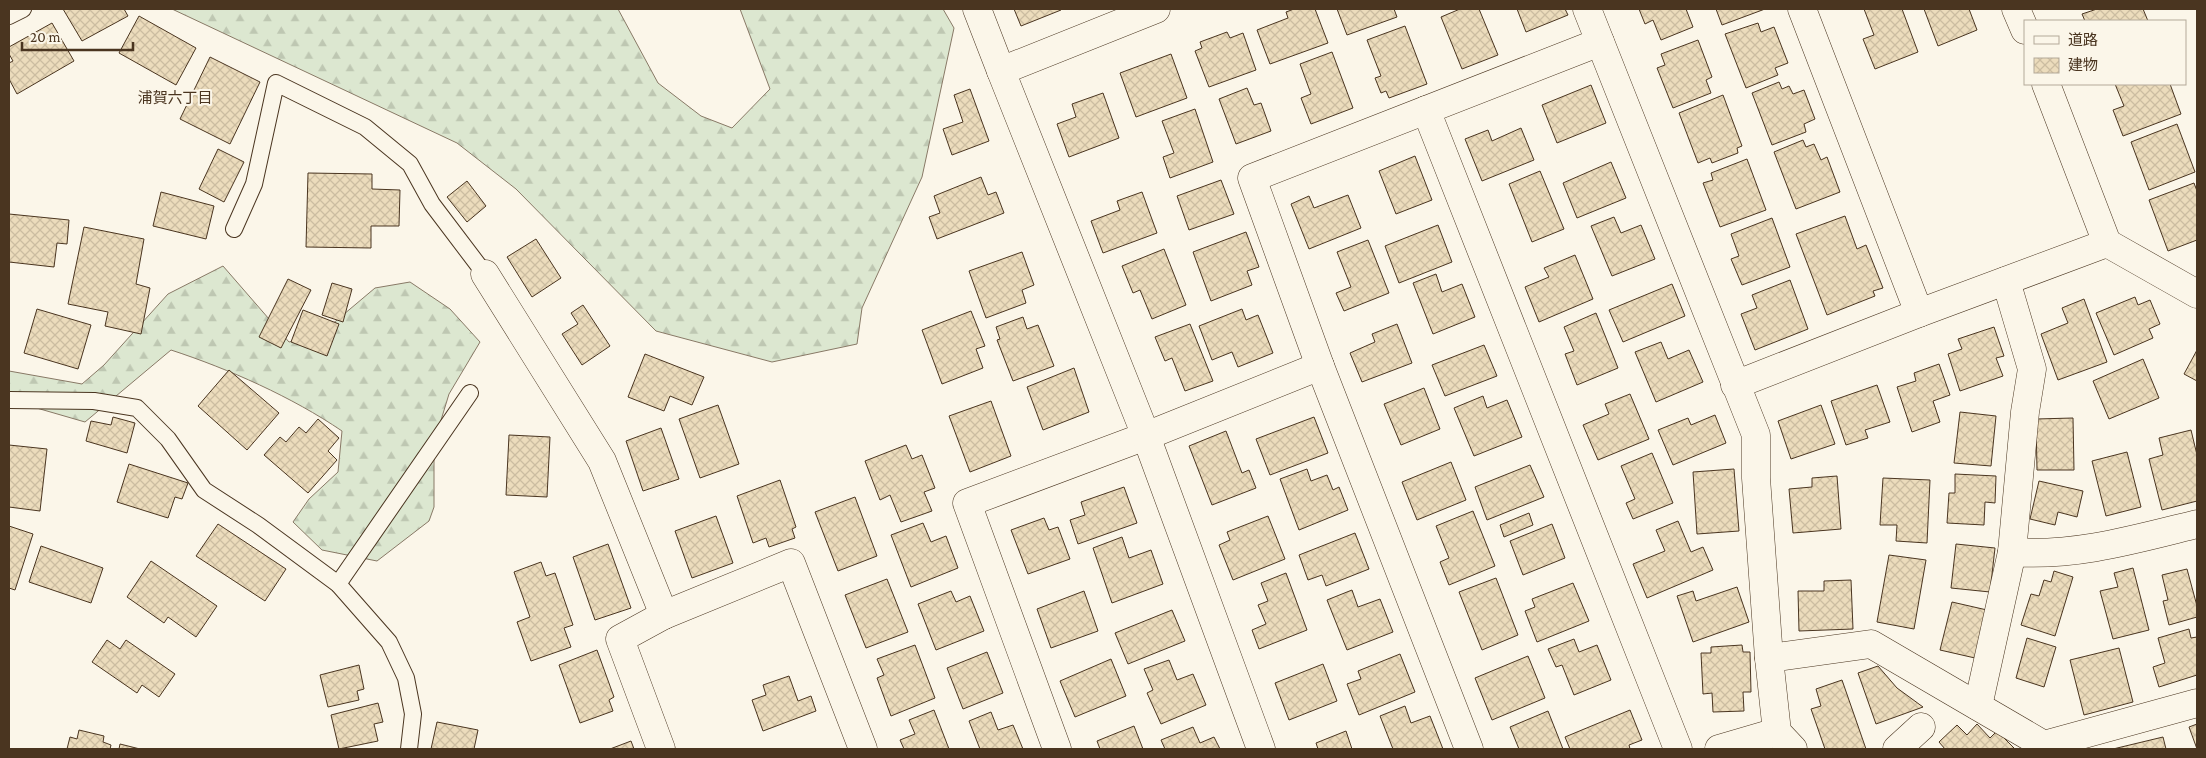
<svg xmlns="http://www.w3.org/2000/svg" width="2206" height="758" font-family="'Crimson Pro','Noto Sans JP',serif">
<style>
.forest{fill:url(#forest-firs);stroke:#887966}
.building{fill:url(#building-cross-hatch);stroke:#4a3520}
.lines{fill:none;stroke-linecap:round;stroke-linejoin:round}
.lane-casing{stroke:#4a3520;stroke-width:18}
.street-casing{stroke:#4a3520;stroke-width:29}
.secondary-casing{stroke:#4a3520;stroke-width:29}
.lane{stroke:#fbf6e9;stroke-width:16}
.street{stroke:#fbf6e9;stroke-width:28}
.secondary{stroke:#fbf6e9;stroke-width:28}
.labels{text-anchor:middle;stroke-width:4;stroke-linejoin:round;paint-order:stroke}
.neighbourhood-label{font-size:15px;fill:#4a3520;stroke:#fbf6e9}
</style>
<defs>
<pattern id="forest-firs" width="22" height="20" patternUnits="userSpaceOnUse" patternTransform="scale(1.25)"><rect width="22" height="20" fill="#dce7d0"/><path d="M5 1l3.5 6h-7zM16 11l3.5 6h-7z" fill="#bec7b2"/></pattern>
<pattern id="building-cross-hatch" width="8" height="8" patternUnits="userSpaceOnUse" patternTransform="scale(1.25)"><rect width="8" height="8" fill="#ecdcbc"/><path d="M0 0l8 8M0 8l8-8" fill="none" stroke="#ccbda1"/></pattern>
</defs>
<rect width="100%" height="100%" fill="#fbf6e9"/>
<g class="forest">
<polygon points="172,9 618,9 658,83 701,116 732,128 770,89 740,9 943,9 954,28 922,177 862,308 857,344 772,362 656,331 516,189 457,143"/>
<path d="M223 266 289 342 318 336 375 288 410 282 450 309 480 342 449 394 434 443V507L429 521 377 561 322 550 293 522 309 499 338 472 342 431C292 397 229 369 171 350L85 422 9 400V371L82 384 104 365 168 294Z"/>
</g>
<g class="building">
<polygon points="63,9 124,9 128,16 82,41"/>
<polygon points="1014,9 1061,9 1061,10 1021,26"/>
<polygon points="1294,9 1315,9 1328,43 1270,64 1257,30 1288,18 1286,12"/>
<polygon points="1337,9 1394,9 1397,17 1347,35"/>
<polygon points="1460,9 1479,9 1498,55 1462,69 1441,17"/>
<polygon points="1517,9 1565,9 1568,15 1526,32"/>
<polygon points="1639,9 1686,9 1693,27 1661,40 1653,20 1645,24"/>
<polygon points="1716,9 1765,9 1722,25"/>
<polygon points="1864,9 1902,9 1918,52 1875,69 1863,39 1874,35"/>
<polygon points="1924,9 1969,9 1977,30 1938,46"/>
<polygon points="2097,9 2143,9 2148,21 2085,21 2082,14"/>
<polygon points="139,16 196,48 176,85 119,53"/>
<polygon points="52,23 74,61 17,94 9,79 9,63 13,61 9,54 9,47"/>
<polygon points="1758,23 1761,32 1774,27 1788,63 1775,68 1778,75 1746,88 1725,34"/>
<polygon points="1405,26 1427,84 1389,98 1386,91 1381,93 1375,78 1381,76 1367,40"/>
<polygon points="1227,32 1230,38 1243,33 1256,70 1209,87 1195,51 1202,48 1200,42"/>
<polygon points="1698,40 1712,77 1706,80 1711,93 1673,108 1657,68 1665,65 1661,54"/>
<polygon points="1332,52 1353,108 1311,124 1301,98 1311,94 1300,64"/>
<polygon points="1171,54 1187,98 1136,117 1120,73"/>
<polygon points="210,57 260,82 230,144 180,119"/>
<polygon points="1779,82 1782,89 1789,86 1793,94 1804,90 1815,119 1804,124 1806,132 1772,145 1752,93"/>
<polygon points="2115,84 2170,84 2181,114 2123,136 2113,110 2124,106"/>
<polygon points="1591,85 1606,123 1557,143 1542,105"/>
<polygon points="1247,88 1254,105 1261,103 1271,131 1236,144 1219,99"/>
<polygon points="970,89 989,141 952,155 943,129 963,122 954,95"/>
<polygon points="1103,93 1119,138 1069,157 1057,124 1076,117 1072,104"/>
<polygon points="1723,95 1742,146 1737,148 1738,153 1712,163 1710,158 1698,163 1679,113"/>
<polygon points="1195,109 1213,162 1170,178 1163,157 1174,153 1162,121"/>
<polygon points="2177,124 2195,172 2149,190 2131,142"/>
<polygon points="1521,128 1534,160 1482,181 1465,139 1488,130 1492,141"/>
<polygon points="1803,140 1806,147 1814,144 1821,160 1827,157 1840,192 1796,209 1774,152"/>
<polygon points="218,149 244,162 224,202 199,189"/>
<polygon points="1415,156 1432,200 1396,214 1379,171"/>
<polygon points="1747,159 1766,210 1720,227 1703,183 1713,180 1711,173"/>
<polygon points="1611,162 1626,198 1577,218 1563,183"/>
<polygon points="1540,171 1564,229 1532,242 1509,184"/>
<polygon points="308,173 372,174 372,189 400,190 399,226 371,226 371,248 306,247"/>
<polygon points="981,177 988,195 996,192 1004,213 937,239 929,217 940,213 934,196"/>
<polygon points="1221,180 1234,214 1189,230 1177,196"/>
<polygon points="467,181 486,206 467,222 447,197"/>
<polygon points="2194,183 2197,191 2197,240 2168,251 2149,200"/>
<polygon points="161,192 214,206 206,239 153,226"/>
<polygon points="1142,192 1157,233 1103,253 1091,221 1120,210 1117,201"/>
<polygon points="1348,195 1361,228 1309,249 1291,204 1309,196 1314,208"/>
<polygon points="9,214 69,220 67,244 57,243 54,267 9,262"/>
<polygon points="1845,216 1857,249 1866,245 1883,288 1873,291 1875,296 1827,315 1796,234"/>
<polygon points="1614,217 1621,233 1641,225 1655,259 1612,276 1591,226"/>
<polygon points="1772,218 1790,267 1742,285 1731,259 1739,256 1731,234"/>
<polygon points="1438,225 1452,262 1399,283 1385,246"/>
<polygon points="84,227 144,239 136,284 150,288 141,334 105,326 108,312 68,304"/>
<polygon points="1246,232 1259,267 1247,271 1252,285 1211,301 1193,252"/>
<polygon points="536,239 561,278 532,297 507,257"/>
<polygon points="1368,240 1389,293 1344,311 1336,293 1351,287 1337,252"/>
<polygon points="1164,249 1186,305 1152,319 1140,290 1133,293 1122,266"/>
<polygon points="1022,252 1034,285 1022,290 1026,303 986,318 969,271"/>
<polygon points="1575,255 1593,299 1539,322 1525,287 1549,277 1544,268"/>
<polygon points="1436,274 1442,292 1462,284 1475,317 1433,334 1413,283"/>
<polygon points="288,279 311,290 281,348 259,337"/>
<polygon points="1790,280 1808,329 1755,350 1741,314 1757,308 1752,295"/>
<polygon points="332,283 352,289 343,322 322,315"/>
<polygon points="1672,284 1685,316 1623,342 1609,310"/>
<polygon points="2135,297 2138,305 2150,300 2160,324 2149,329 2153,338 2114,355 2096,313"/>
<polygon points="2084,299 2107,362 2058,380 2041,334 2068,323 2062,308"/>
<polygon points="583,305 610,346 582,365 562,334 578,324 571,313"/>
<polygon points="37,309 91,325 78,369 24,353"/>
<polygon points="1242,309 1246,320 1258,315 1273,353 1238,367 1232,352 1212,360 1199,326"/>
<polygon points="303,310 339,324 327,356 291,342"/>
<polygon points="971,311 985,346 976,349 983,368 942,384 922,330"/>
<polygon points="1596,313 1618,368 1577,385 1565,354 1574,351 1564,327"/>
<polygon points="1023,317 1027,329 1038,325 1054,366 1013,381 997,340 1000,339 996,327"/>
<polygon points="1190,324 1213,381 1185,391 1172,358 1165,361 1155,337"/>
<polygon points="1397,324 1412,363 1362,382 1350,353 1375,342 1372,334"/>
<polygon points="1994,327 2004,356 1996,358 2003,376 1960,391 1948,354 1962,349 1958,339"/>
<polygon points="1661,342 1668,359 1689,350 1703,382 1656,402 1635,352"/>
<polygon points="1484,345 1497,376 1445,396 1432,365"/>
<polygon points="2197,350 2197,381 2184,374"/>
<polygon points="645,354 704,377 692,405 670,396 664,411 628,397"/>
<polygon points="2143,359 2159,398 2109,419 2093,381"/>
<polygon points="1939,364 1950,395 1933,401 1940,422 1912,432 1897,387 1916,381 1914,373"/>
<polygon points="1074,368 1089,412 1043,430 1027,387"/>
<polygon points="229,370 279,413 247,450 198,406"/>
<polygon points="1877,385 1890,422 1865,430 1868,438 1846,445 1831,401"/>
<polygon points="1424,388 1440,429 1401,445 1384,404"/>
<polygon points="1630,394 1649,439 1598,460 1583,425 1609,414 1605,404"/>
<polygon points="1483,396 1487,408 1507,400 1522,437 1474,456 1454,408"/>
<polygon points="991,401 1011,456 970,472 949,416"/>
<polygon points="718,405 739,464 700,478 679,419"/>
<polygon points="1821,405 1835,444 1791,459 1778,421"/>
<polygon points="1960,412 1996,416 1991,466 1954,463"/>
<polygon points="1715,415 1726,443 1673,465 1658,430 1688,418 1691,425"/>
<polygon points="113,417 135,423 127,453 86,441 91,421 111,425"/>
<polygon points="1314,417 1328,453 1270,475 1256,439"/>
<polygon points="2073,418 2074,470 2037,470 2036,419"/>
<polygon points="318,419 339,438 328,451 337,460 308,493 264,455 280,437 286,442 299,427 306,433"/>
<polygon points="661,428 679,479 643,491 626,441"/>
<polygon points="2191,430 2197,455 2197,501 2162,510 2149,459 2163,455 2159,438"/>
<polygon points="1226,431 1242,473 1249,470 1256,488 1212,505 1189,446"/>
<polygon points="509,435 550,437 547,497 506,495"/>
<polygon points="9,445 47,449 40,511 9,507"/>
<polygon points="906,445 912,459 922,455 935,488 924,492 932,511 901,522 890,495 880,500 865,461"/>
<polygon points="2127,452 2141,507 2106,516 2092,461"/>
<polygon points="1652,453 1673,503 1633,519 1626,503 1635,499 1621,466"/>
<polygon points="1451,462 1466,500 1417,520 1402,482"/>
<polygon points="129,464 188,483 182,499 175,497 168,518 117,502"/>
<polygon points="1530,465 1544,497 1487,520 1475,487"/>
<polygon points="1307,469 1311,481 1327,475 1333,490 1339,487 1348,510 1299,530 1280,479"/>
<polygon points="1734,469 1739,531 1697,534 1693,472"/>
<polygon points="1955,474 1996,476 1995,503 1985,502 1984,525 1947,523 1949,493 1955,493"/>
<polygon points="1837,476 1841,529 1793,533 1789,489 1812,487 1812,478"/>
<polygon points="1883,478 1930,480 1927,543 1896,541 1897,525 1880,525"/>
<polygon points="780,480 796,527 792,529 795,538 769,547 766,538 753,543 737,496"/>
<polygon points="2039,481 2083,491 2077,517 2058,512 2055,525 2030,519"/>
<polygon points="1124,487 1137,523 1078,544 1070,520 1085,515 1081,502"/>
<polygon points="855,497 877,556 838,571 815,512"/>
<polygon points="1473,511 1495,566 1449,585 1440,562 1449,558 1436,526"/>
<polygon points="1529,513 1533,525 1504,537 1500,525"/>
<polygon points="716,516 733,563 692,578 675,531"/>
<polygon points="1268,516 1285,559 1233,580 1219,545 1230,540 1227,532"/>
<polygon points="1044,518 1049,530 1058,527 1070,559 1028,574 1011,530"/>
<polygon points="1678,521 1691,552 1703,547 1713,570 1647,598 1633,564 1665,551 1656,530"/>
<polygon points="923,523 931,542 946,536 958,568 911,587 891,535"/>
<polygon points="218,524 286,569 265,601 196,556"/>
<polygon points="1552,524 1565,558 1523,575 1510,541"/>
<polygon points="9,526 33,534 15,590 9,588"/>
<polygon points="1355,533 1369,569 1326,586 1322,575 1308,580 1299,555"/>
<polygon points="1122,537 1129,558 1151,550 1163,584 1112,603 1093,548"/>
<polygon points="608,544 631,608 595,620 573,557"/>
<polygon points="1956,544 1995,548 1990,592 1951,588"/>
<polygon points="41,546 103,568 91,603 29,582"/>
<polygon points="1889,555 1926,560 1914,629 1877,622"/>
<polygon points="151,561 217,606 196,637 168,617 164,623 127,597"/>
<polygon points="541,562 546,576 555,573 573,625 564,628 571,647 531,661 517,622 530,617 514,572"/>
<polygon points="2133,568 2149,630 2113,639 2100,591 2118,587 2114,573"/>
<polygon points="2187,569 2197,606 2197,617 2169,625 2163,601 2168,600 2162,575"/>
<polygon points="2054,571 2073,577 2055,636 2021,625 2031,594 2039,596 2044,580 2051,582"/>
<polygon points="1286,573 1307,630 1259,649 1252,630 1266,624 1258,605 1268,601 1261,583"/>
<polygon points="1496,578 1518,635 1482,650 1459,592"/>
<polygon points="887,579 908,632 866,648 845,595"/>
<polygon points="1851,580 1853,629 1799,631 1798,591 1824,591 1824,581"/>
<polygon points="1573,583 1589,621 1537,642 1525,611 1535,607 1532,599"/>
<polygon points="1737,587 1749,622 1693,642 1677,596 1693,591 1696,601"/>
<polygon points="1352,590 1358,607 1380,599 1393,632 1347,650 1327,600"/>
<polygon points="951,591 956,602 970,596 984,631 936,650 918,604"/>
<polygon points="1084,591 1098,631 1051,648 1037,609"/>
<polygon points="1952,602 1987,610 1975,658 1940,650"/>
<polygon points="1172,610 1185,641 1128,664 1115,633"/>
<polygon points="2189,629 2191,638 2197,637 2197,675 2159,687 2153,667 2165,663 2158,638"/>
<polygon points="2027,638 2056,647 2044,687 2016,678"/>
<polygon points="1574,639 1579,652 1597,645 1611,680 1574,695 1562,665 1556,667 1548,649"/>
<polygon points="107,640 120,649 126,640 175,674 159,697 142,685 137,693 92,662"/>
<polygon points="915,645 935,698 891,716 877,678 884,675 877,659"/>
<polygon points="1742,645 1743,652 1750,652 1751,692 1743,692 1744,711 1713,712 1712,693 1703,694 1701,653 1711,653 1711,647"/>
<polygon points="2119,648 2133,702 2084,715 2070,660"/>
<polygon points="597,650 614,697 609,700 613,711 580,723 559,665"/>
<polygon points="987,652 1003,693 963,709 947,668"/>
<polygon points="1400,654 1415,692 1359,715 1347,684 1361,679 1358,671"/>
<polygon points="1528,656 1545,698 1492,720 1475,678"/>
<polygon points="1111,659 1126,696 1075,717 1060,681"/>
<polygon points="1169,660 1177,680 1193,674 1206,705 1161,724 1147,693 1153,690 1144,669"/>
<polygon points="1323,664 1337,701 1289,720 1275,683"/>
<polygon points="359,665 364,689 357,691 359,700 328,707 320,675"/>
<polygon points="1878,666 1897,688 1923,707 1876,724 1858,673"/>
<polygon points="789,676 798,701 811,696 816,711 763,731 752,700 766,695 763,685"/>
<polygon points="1842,680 1866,749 1825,749 1811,709 1821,706 1816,689"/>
<polygon points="378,703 383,722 374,724 378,741 339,749 331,715"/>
<polygon points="1405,706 1411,723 1430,716 1443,749 1393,749 1380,716"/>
<polygon points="934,710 949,749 904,749 900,740 915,734 909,720"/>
<polygon points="1630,710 1642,740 1629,745 1630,749 1570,749 1565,737"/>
<polygon points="1548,711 1563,749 1519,749 1510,727"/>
<polygon points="991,712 998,730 1013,725 1023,749 980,749 969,721"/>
<polygon points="437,722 478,730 474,749 431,749"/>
<polygon points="1977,724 1990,738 1997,731 2015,749 1945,749 1939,742 1957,725 1967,735"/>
<polygon points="2197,724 2197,749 2189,727"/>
<polygon points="1134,726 1143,749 1100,749 1097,741"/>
<polygon points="1193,727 1200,743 1214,737 1220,749 1165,749 1161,740"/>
<polygon points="79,730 104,736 103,742 111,745 110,749 67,749 70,737 77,739"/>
<polygon points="1346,731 1352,749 1318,749 1316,743"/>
<polygon points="2163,737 2166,749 2113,749"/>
<polygon points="631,741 634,749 610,749"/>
<polygon points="120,744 140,749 119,749"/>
</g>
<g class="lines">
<defs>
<g id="lane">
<polyline points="9,16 23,9"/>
<polyline points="234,229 254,184 276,83 365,127 410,164 432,204 485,274"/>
<polyline points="9,400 94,401 137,408 168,439 204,490 258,525 338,584 389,642 406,678 413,714 409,749"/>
<polyline points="338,584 470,393"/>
</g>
<g id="street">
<polyline points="977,9 1001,71"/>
<polyline points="1587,9 1756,435 1756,478 1769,658 1777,732 1793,749"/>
<polyline points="1802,9 1919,313"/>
<polyline points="2016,9 2025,30"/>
<polyline points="2046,84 2107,243 2197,294"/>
<polyline points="1426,110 1678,749"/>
<polyline points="485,274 602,461 664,615 620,639 661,749"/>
<polyline points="1735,385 1919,313 2107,243"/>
<path d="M2012 552C2075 557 2136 539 2197 524"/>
<polyline points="664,615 791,563 863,749"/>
<polyline points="1769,658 1871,644 2044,745 2197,703"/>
<polyline points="1978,706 2012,552 2025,412 2032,369 2006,281"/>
<polyline points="1057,749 967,503 1146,436 1320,366"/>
<polyline points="1469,749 1320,366 1252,178 1600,42"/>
<polyline points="1719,749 1777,732"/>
<polyline points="1897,749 1921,727"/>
</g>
<polyline id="secondary" points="1156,9 1001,71 1146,436 1261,749"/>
</defs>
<use href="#lane" class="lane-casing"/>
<use href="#street" class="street-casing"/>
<use href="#secondary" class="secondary-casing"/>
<use href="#lane" class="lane"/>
<use href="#street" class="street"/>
<use href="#secondary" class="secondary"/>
</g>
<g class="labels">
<g class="neighbourhood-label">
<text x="175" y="103">浦賀六丁目</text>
</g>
</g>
<rect width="2206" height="758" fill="none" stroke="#4a3520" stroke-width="20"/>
<rect x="2024" y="20" width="162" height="65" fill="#fbf6e9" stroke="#b4a999"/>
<rect x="2034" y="36" width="25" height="8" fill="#fbf6e9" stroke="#b4a999"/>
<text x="2068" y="45" font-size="15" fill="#4a3520">道路</text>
<rect x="2034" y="58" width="25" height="15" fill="url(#building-cross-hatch)" stroke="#b4a999"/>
<text x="2068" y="70" font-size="15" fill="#4a3520">建物</text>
<path d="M22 42v8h111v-8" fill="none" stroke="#4a3520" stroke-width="2.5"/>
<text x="30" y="42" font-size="15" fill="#4a3520" stroke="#fbf6e9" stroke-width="4" paint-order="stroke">20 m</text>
</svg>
